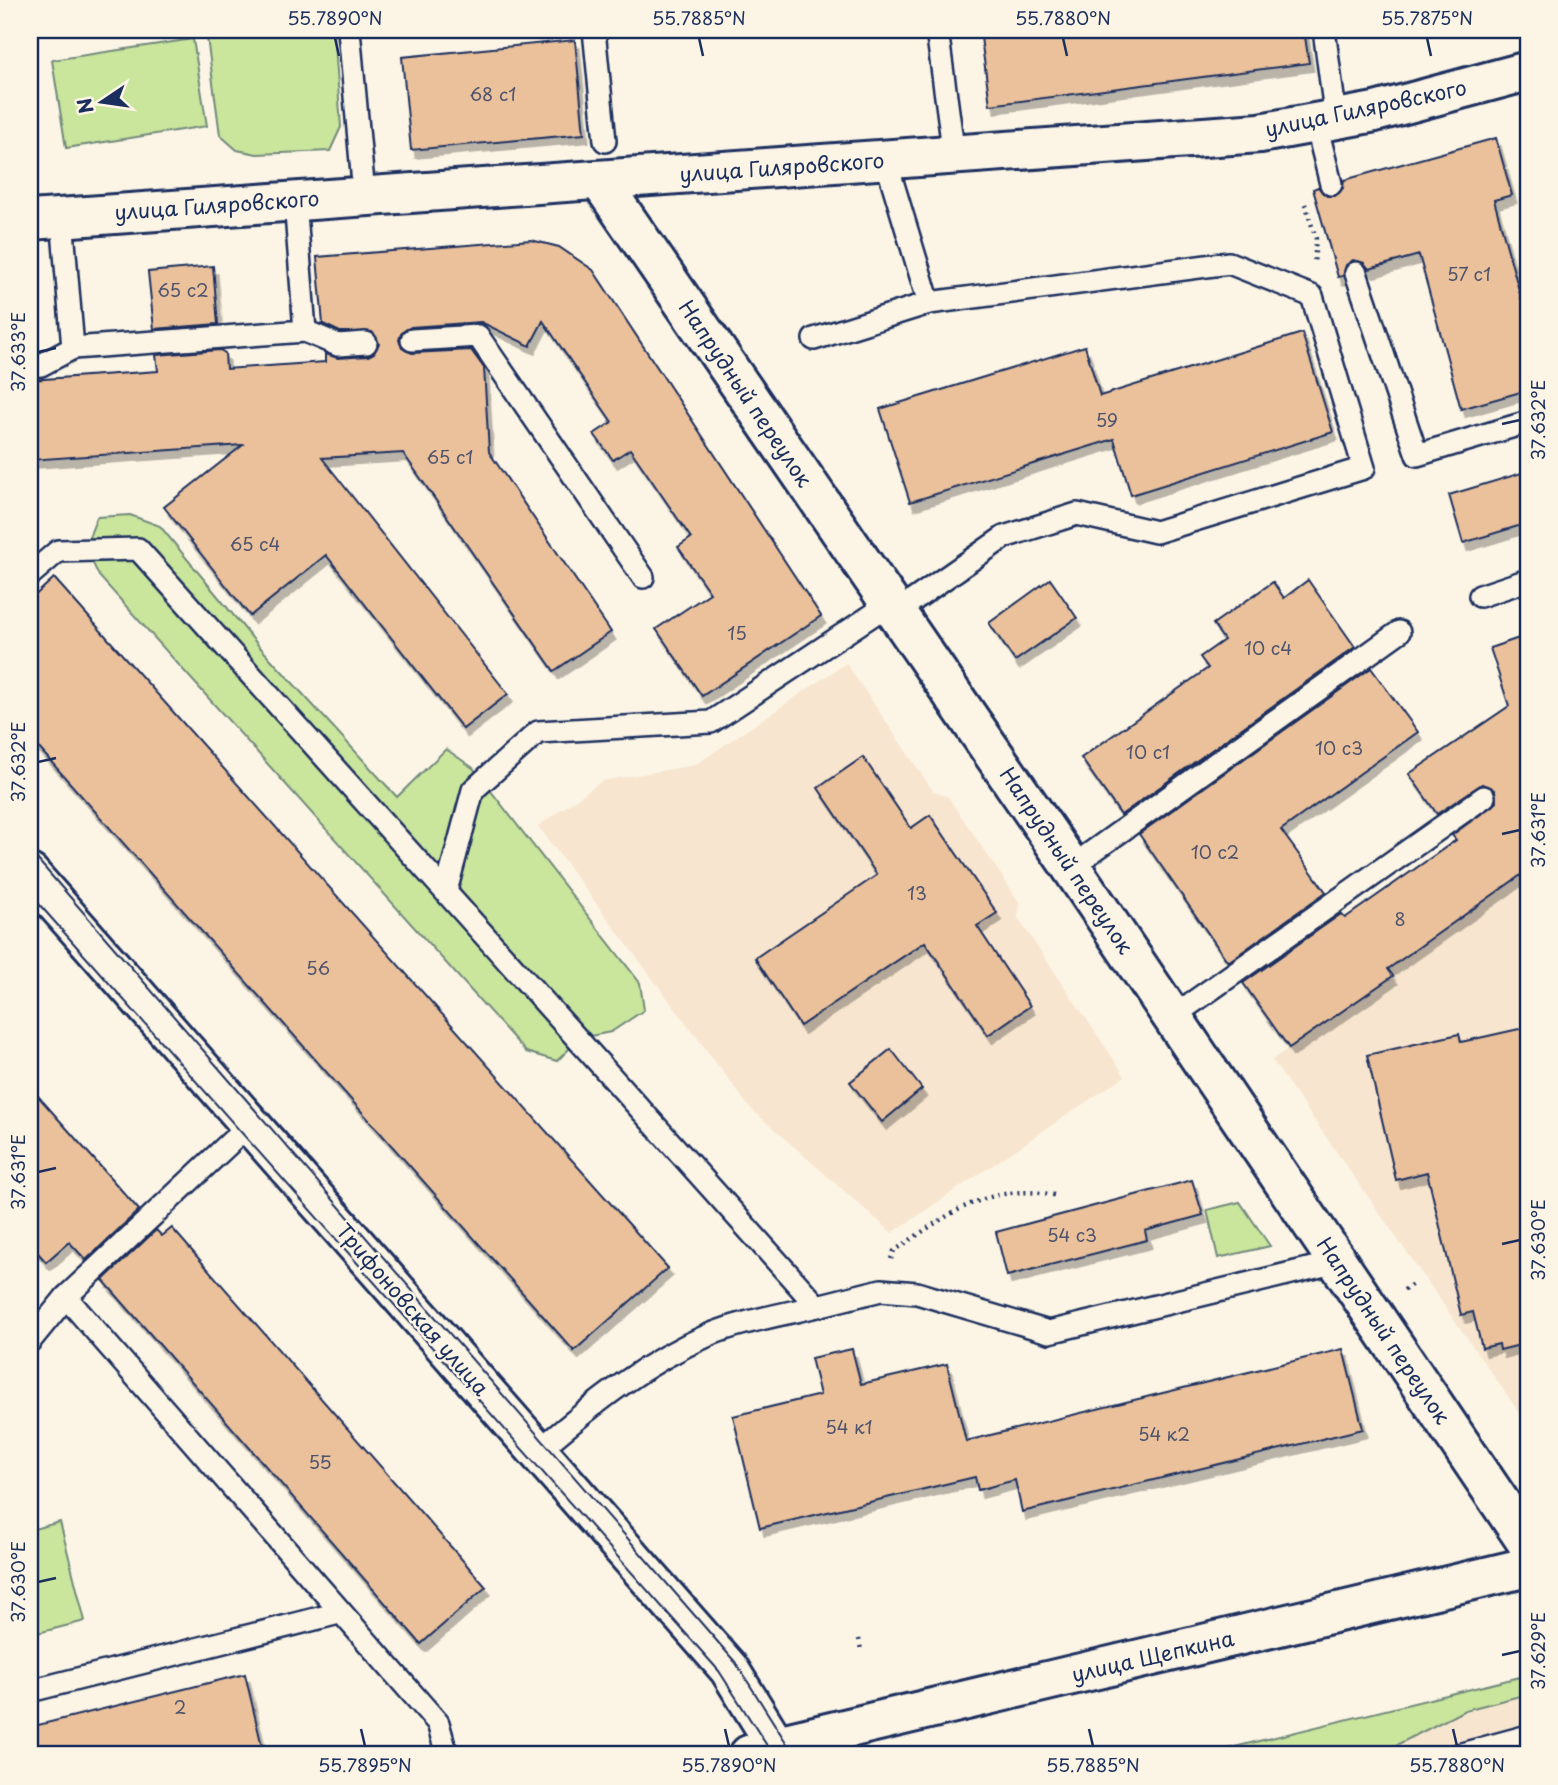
<svg xmlns="http://www.w3.org/2000/svg" width="1558" height="1785" font-family="'Playpen Sans',sans-serif">
<style>
.built{fill:#f7e5cf}
.green{fill:#cae59c;stroke:#728a7d;stroke-width:2}
.building{fill:#ebc19b;stroke:#1b2f5e;stroke-width:2;filter:url(#shadow)}
.lines{fill:none;stroke-linecap:round;stroke-linejoin:round}
.lane-casing{stroke:#1b2f5e;stroke-width:26}
.street-casing{stroke:#1b2f5e;stroke-width:44}
.secondary-casing{stroke:#1b2f5e;stroke-width:44}
.path{stroke:#1b2f5e;stroke-width:4.5;stroke-dasharray:2 5;stroke-linecap:butt}
.lane{stroke:#fcf5e5;stroke-width:21}
.street{stroke:#fcf5e5;stroke-width:38}
.secondary{stroke:#fcf5e5;stroke-width:38}
.tram{stroke:#1b2f5e;stroke-width:2}
.ticks{fill:none;stroke:#1b2f5e;stroke-width:2.5}
.labels{text-anchor:middle;stroke-width:5;stroke-linejoin:round;paint-order:stroke}
.number-label{font-size:18px;fill:#4f546d}
.street-label{font-size:21px;fill:#1b2f5e;stroke:#fcf5e5}
.neatline{fill:none;stroke:#1b2f5e;stroke-width:2.5}
.ticks-label{font-size:18px;text-anchor:middle;fill:#1b2f5e}
</style>
<defs>
<filter id="shadow"><feDropShadow dx="4.5" dy="8" stdDeviation="0" flood-color="#0004"/></filter>
</defs>
<rect width="100%" height="100%" fill="#fcf5e5"/>
<filter id="ink" filterUnits="userSpaceOnUse"><feTurbulence type="fractalNoise" baseFrequency=".0143" numOctaves="2"/><feDisplacementMap in="SourceGraphic" scale="14" xChannelSelector="R" yChannelSelector="G"/><feConvolveMatrix kernelMatrix="1 2 1 2 8 2 1 2 1" color-interpolation-filters="sRGB"/></filter>
<g filter="url(#ink)">
<g class="built">
<polygon points="846,663 933,791 948,797 1020,903 1018,918 1125,1076 892,1233 750,1108 538,826 602,781 695,765"/>
<polygon points="1528,870 1528,1425 1272,1060 1392,976 1388,969"/>
<polygon points="1528,1675 1528,1755 1202,1755"/>
</g>
<g class="green">
<polygon points="206,30 334,30 341,127 330,151 257,154 237,150 220,135"/>
<polygon points="193,39 207,126 66,148 52,60"/>
<polygon points="130,515 160,526 258,645 397,797 446,749 473,768 640,983 644,1010 611,1032 580,1038 557,1061 526,1052 99,576 85,547 97,517"/>
<polygon points="1240,1202 1270,1246 1218,1258 1207,1210"/>
<polygon points="60,1522 85,1621 30,1635 30,1530"/>
<polygon points="1528,1675 1528,1694 1465,1710 1377,1755 1202,1755"/>
</g>
<g class="building">
<polygon points="980,30 1304,30 1309,63 990,105"/>
<polygon points="575,40 584,134 411,150 402,57"/>
<polygon points="1496,138 1512,195 1494,200 1528,323 1528,390 1461,409 1419,255 1369,269 1364,263 1353,260 1346,265 1343,276 1338,277 1313,189 1318,187 1327,196 1335,196 1343,188 1344,180"/>
<polygon points="531,240 559,247 593,270 821,616 702,696 656,629 710,593 678,547 691,538 630,449 613,460 594,434 612,422 543,321 530,346 481,322 411,327 401,334 399,340 402,348 412,353 471,350 484,368 489,452 611,632 554,671 403,453 322,458 508,694 463,729 326,555 250,616 164,507 243,445 30,460 30,380 158,371 156,355 220,350 225,353 226,369 325,362 325,354 338,358 368,356 374,353 379,343 372,332 340,332 323,324 317,257"/>
<polygon points="213,266 218,324 154,329 148,272"/>
<polygon points="1302,333 1333,432 1131,495 1114,439 910,502 880,409 1085,346 1100,396"/>
<polygon points="1528,471 1528,523 1463,543 1449,495"/>
<polygon points="54,578 668,1268 574,1351 30,738 30,600"/>
<polygon points="1050,579 1077,618 1015,661 989,623"/>
<polygon points="1308,580 1355,647 1121,815 1081,758 1208,668 1200,657 1224,640 1213,624 1273,582 1284,598"/>
<polygon points="1528,635 1528,870 1388,969 1393,976 1289,1048 1243,983 1341,914 1345,918 1456,840 1452,835 1496,803 1495,790 1482,784 1437,814 1409,774 1509,706 1490,648"/>
<polygon points="1371,668 1418,732 1281,830 1326,892 1228,962 1139,834"/>
<polygon points="863,757 911,828 930,815 997,913 977,926 1030,1006 988,1035 925,942 800,1026 755,958 877,875 818,788"/>
<polygon points="1528,1027 1528,1343 1500,1350 1499,1344 1482,1348 1473,1312 1461,1315 1427,1172 1396,1180 1367,1055 1459,1034 1461,1042"/>
<polygon points="891,1049 922,1089 882,1122 850,1082"/>
<polygon points="30,1087 139,1210 86,1260 69,1242 46,1262 30,1244"/>
<polygon points="1192,1180 1203,1215 1145,1231 1147,1240 1007,1276 996,1232"/>
<polygon points="172,1228 486,1587 421,1644 103,1280 156,1230 162,1236"/>
<polygon points="852,1349 861,1384 947,1364 966,1441 1343,1349 1363,1429 1022,1512 1015,1480 978,1490 975,1477 760,1528 733,1416 820,1395 811,1358"/>
<polygon points="245,1674 264,1755 30,1755 30,1727"/>
</g>
<g class="lines">
<defs>
<g id="lane">
<polyline points="349,30 364,195"/>
<polyline points="594,30 605,141"/>
<polyline points="937,30 954,156"/>
<polyline points="1324,30 1336,120"/>
<polyline points="1316,124 1331,184"/>
<polyline points="886,161 929,303"/>
<polyline points="62,218 73,348 305,331 295,200"/>
<polyline points="1356,273 1417,455 1528,422"/>
<polyline points="305,331 338,345 366,343"/>
<polyline points="814,339 929,303 1229,263 1312,296 1364,468 1156,532 1077,514 1004,537 895,613"/>
<polyline points="412,340 478,336 643,577"/>
<polyline points="30,366 41,365 73,348"/>
<polyline points="30,575 58,551 138,549 817,1306 881,1290 917,1293 1049,1332 1337,1262"/>
<polyline points="1480,596 1528,580"/>
<polyline points="1071,867 1399,632"/>
<polyline points="446,891 473,790 538,732 711,722 889,604"/>
<polyline points="1172,1017 1484,797"/>
<polyline points="250,1124 66,1297 438,1723 447,1755"/>
<polyline points="30,1341 66,1297"/>
<path d="M537 1452C591 1406 643 1363 709 1335 742 1321 782 1315 817 1306"/>
<polyline points="30,1691 339,1613"/>
<polyline points="1458,1755 1528,1736"/>
</g>
<polyline id="street" points="600,181 1071,867 1528,1544"/>
<g id="secondary">
<polyline points="30,220 1260,133 1375,112 1528,71"/>
<polyline points="30,874 729,1669 782,1755"/>
<polyline points="749,1755 777,1745 1528,1567"/>
</g>
</defs>
<use href="#lane" class="lane-casing"/>
<use href="#street" class="street-casing"/>
<use href="#secondary" class="secondary-casing"/>
<g class="path">
<polyline points="1305,204 1316,239 1314,264"/>
<path d="M891 1259 894 1251C946 1216 987 1182 1054 1195"/>
<polyline points="1404,1290 1414,1283"/>
<polyline points="859,1639 861,1650"/>
</g>
<use href="#lane" class="lane"/>
<use href="#street" class="street"/>
<use href="#secondary" class="secondary"/>
<g class="tram">
<polyline points="30,851 736,1663 794,1755"/>
<polyline points="30,894 719,1671 773,1755"/>
</g>
</g>
</g>
<path class="ticks" d="M335 38 339 56M699 38 703 56M1063 38 1067 56M1427 38 1431 56M38 352 56 348M1502 424 1520 420M38 762 56 758M1502 834 1520 830M38 1172 56 1168M1502 1244 1520 1240M38 1582 56 1578M1502 1655 1520 1651M361 1729 365 1746M725 1729 729 1746M1089 1729 1093 1746M1453 1729 1457 1746"/>
<g class="labels">
<g class="number-label">
<text x="493" y="101">68 с1</text>
<text x="1469" y="281">57 с1</text>
<text x="183" y="297">65 с2</text>
<text x="1107" y="427">59</text>
<text x="450" y="464">65 с1</text>
<text x="255" y="551">65 с4</text>
<text x="737" y="640">15</text>
<text x="1268" y="655">10 с4</text>
<text x="1339" y="755">10 с3</text>
<text x="1148" y="759">10 с1</text>
<text x="1215" y="859">10 с2</text>
<text x="917" y="900">13</text>
<text x="1400" y="926">8</text>
<text x="318" y="975">56</text>
<text x="1072" y="1242">54 с3</text>
<text x="849" y="1434">54 к1</text>
<text x="1164" y="1441">54 к2</text>
<text x="320" y="1469">55</text>
<text x="180" y="1714">2</text>
</g>
<g class="street-label">
<text transform="translate(1366 109) rotate(-12)" y="7">улица Гиляровского</text>
<text transform="translate(782 168) rotate(-4)" y="7">улица Гиляровского</text>
<text transform="translate(217 206) rotate(-4)" y="7">улица Гиляровского</text>
<text transform="translate(745 394) rotate(56)" y="7">Напрудный переулок</text>
<text transform="translate(1066 861) rotate(56)" y="7">Напрудный переулок</text>
<text transform="translate(412 1310) rotate(49)" y="7">Трифоновская улица</text>
<text transform="translate(1383 1331) rotate(56)" y="7">Напрудный переулок</text>
<text transform="translate(1153 1657) rotate(-13)" y="7">улица Щепкина</text>
</g>
</g>
<rect width="1558" height="1785" fill="none" stroke="#fcf5e5" stroke-width="77"/>
<g transform="translate(102 102) rotate(257)" stroke="#fcf5e5" stroke-width="5" paint-order="stroke">
<path d="M0-5L12 26L0 18L-12 26Z" fill="#1b2f5e"/>
<text y="-10" font-size="19" font-weight="bold" text-anchor="middle" fill="#1b2f5e">N</text>
</g>
<rect x="38" y="38" width="1482" height="1708" class="neatline"/>
<g class="ticks-label">
<text x="335" y="25">55.7890°N</text>
<text x="699" y="25">55.7885°N</text>
<text x="1063" y="25">55.7880°N</text>
<text x="1427" y="25">55.7875°N</text>
<text transform="translate(19 352) rotate(-90)" y="6">37.633°E</text>
<text transform="translate(1539 420) rotate(-90)" y="6">37.632°E</text>
<text transform="translate(19 762) rotate(-90)" y="6">37.632°E</text>
<text transform="translate(1539 830) rotate(-90)" y="6">37.631°E</text>
<text transform="translate(19 1172) rotate(-90)" y="6">37.631°E</text>
<text transform="translate(1539 1240) rotate(-90)" y="6">37.630°E</text>
<text transform="translate(19 1582) rotate(-90)" y="6">37.630°E</text>
<text transform="translate(1539 1651) rotate(-90)" y="6">37.629°E</text>
<text x="365" y="1772">55.7895°N</text>
<text x="729" y="1772">55.7890°N</text>
<text x="1093" y="1772">55.7885°N</text>
<text x="1457" y="1772">55.7880°N</text>
</g>
</svg>
